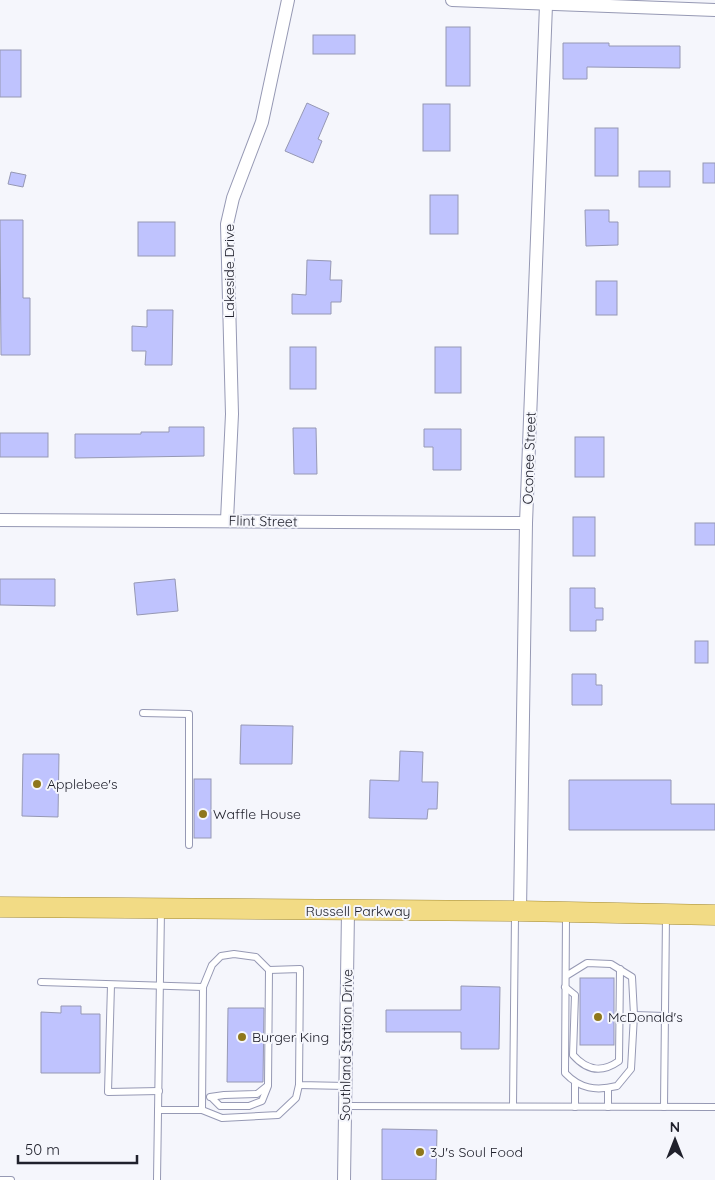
<svg xmlns="http://www.w3.org/2000/svg" width="715" height="1180" font-family="Quicksand,sans-serif">
<style>
.building{fill:#bfc3fe;stroke:#9698b4}
.lines{fill:none;stroke-linecap:round;stroke-linejoin:round}
.service-casing{stroke:#9699b4;stroke-width:8}
.minor-casing{stroke:#9699b4;stroke-width:14}
.primary-casing{stroke:#a38a31;stroke-width:21}
.service{stroke:#fff;stroke-width:6}
.minor{stroke:#fff;stroke-width:12}
.primary{stroke:#f2db85;stroke-width:20}
.poi-dot{fill:#8f771c;stroke:#f5f6fc;stroke-width:2}
.labels{text-anchor:middle;stroke-width:4;stroke-linejoin:round;paint-order:stroke}
.street-label{font-size:14px;fill:#20212c;stroke:#f5f6fc}
.poi-label{font-size:14px;fill:#20212c;stroke:#f5f6fc;text-anchor:start}
</style>
<rect width="100%" height="100%" fill="#f5f6fc"/>
<g class="building">
<rect x="446" y="27" width="24" height="59"/>
<rect x="313" y="35" width="42" height="19"/>
<polygon points="563,43 609,43 609,46 680,46 680,68 587,67 587,79 563,79"/>
<rect x="0" y="50" width="21" height="47"/>
<polygon points="307,103 329,113 318,139 322,141 313,163 285,151"/>
<rect x="423" y="104" width="27" height="47"/>
<rect x="595" y="128" width="23" height="48"/>
<rect x="703" y="163" width="12" height="20"/>
<rect x="639" y="171" width="31" height="16"/>
<polygon points="11,172 26,175 23,187 8,184"/>
<rect x="430" y="195" width="28" height="39"/>
<polygon points="585,210 609,210 609,222 618,222 618,245 586,246"/>
<polygon points="0,220 23,220 23,298 30,298 30,355 1,355"/>
<rect x="138" y="222" width="37" height="34"/>
<polygon points="307,260 331,261 330,280 342,280 341,302 331,302 331,314 292,314 292,294 306,295"/>
<rect x="596" y="281" width="21" height="34"/>
<polygon points="147,310 173,310 172,365 145,365 146,351 132,351 132,326 147,327"/>
<rect x="290" y="347" width="26" height="42"/>
<rect x="435" y="347" width="26" height="46"/>
<polygon points="169,427 204,427 204,456 75,458 75,434 141,434 141,432 169,432"/>
<polygon points="293,428 316,428 317,474 294,474"/>
<polygon points="424,429 461,429 461,470 433,470 433,447 424,447"/>
<rect x="0" y="433" width="48" height="24"/>
<rect x="575" y="437" width="29" height="40"/>
<rect x="573" y="517" width="22" height="39"/>
<rect x="695" y="523" width="20" height="22"/>
<polygon points="0,579 55,579 55,606 0,605"/>
<polygon points="175,579 178,611 137,615 134,583"/>
<polygon points="570,588 595,588 595,608 603,608 603,620 596,620 596,631 570,631"/>
<rect x="695" y="641" width="13" height="22"/>
<polygon points="572,674 596,674 596,685 602,685 602,705 572,705"/>
<polygon points="241,725 293,726 292,764 240,764"/>
<polygon points="400,751 423,752 422,782 438,782 437,809 428,809 427,819 369,818 370,780 399,781"/>
<polygon points="23,754 59,754 58,817 22,816"/>
<rect x="194" y="779" width="17" height="59"/>
<polygon points="569,780 671,780 671,804 715,804 715,830 569,830"/>
<rect x="580" y="978" width="34" height="67"/>
<polygon points="461,986 500,987 499,1049 461,1049 461,1032 386,1032 386,1010 461,1010"/>
<polygon points="61,1006 81,1006 81,1014 100,1014 100,1073 41,1073 41,1012 61,1013"/>
<polygon points="228,1008 264,1008 263,1082 227,1082"/>
<polygon points="382,1129 437,1130 436,1180 382,1180"/>
</g>
<g class="lines">
<defs>
<g id="service">
<polyline points="143,713 189,714 189,845"/>
<polyline points="269,970 300,969 299,1085 346,1086"/>
<path d="M566 976 587 963 611 964 632 977 634 1015 631 1069 617 1086C596 1091 580 1089 565 1073L566 916"/>
<polyline points="41,982 203,987 202,1110 158,1110"/>
<polyline points="111,985 108,1092 159,1091"/>
<polyline points="203,987 212,965 221,956 234,954 256,957 269,970 268,1086 262,1101 249,1106 220,1106 212,1098"/>
<path d="M565 987 575 995 573 1055C587 1071 602 1073 619 1061L620 969"/>
<polyline points="634,1015 665,1016"/>
<polyline points="608,1088 608,1107"/>
<polyline points="210,1097 224,1095 257,1094 267,1086"/>
<polyline points="345,1106 715,1107"/>
<polyline points="513,1106 515,915"/>
<polyline points="575,1107 575,1084"/>
<polyline points="664,1107 666,915"/>
<polyline points="202,1110 222,1118 278,1115 296,1098 299,1085"/>
<polyline points="0,1180 11,1180"/>
<polyline points="157,1180 161,910"/>
</g>
<g id="minor">
<polyline points="452,0 715,10"/>
<polyline points="0,520 526,523"/>
<polyline points="227,520 232,414 227,224 233,198 262,122 288,0"/>
<polyline points="520,911 526,523 546,5"/>
<polyline points="344,1180 348,911"/>
</g>
<polyline id="primary" points="0,907 520,911 715,915"/>
</defs>
<use href="#service" class="service-casing"/>
<use href="#minor" class="minor-casing"/>
<use href="#primary" class="primary-casing"/>
<use href="#service" class="service"/>
<use href="#minor" class="minor"/>
<use href="#primary" class="primary"/>
</g>
<g class="poi-dot">
<circle cx="37" cy="784" r="5"/>
<circle cx="203" cy="814" r="5"/>
<circle cx="598" cy="1017" r="5"/>
<circle cx="242" cy="1037" r="5"/>
<circle cx="420" cy="1152" r="5"/>
</g>
<g class="labels">
<g class="street-label">
<text transform="translate(229 271) rotate(-90)" y="5">Lakeside Drive</text>
<text transform="translate(529 458) rotate(-88)" y="5">Oconee Street</text>
<text transform="translate(263 521) rotate(1)" y="5">Flint Street</text>
<text x="358" y="916">Russell Parkway</text>
<text transform="translate(346 1045) rotate(-89)" y="5">Southland Station Drive</text>
</g>
<g class="poi-label">
<text x="47" y="789">Applebee's</text>
<text x="213" y="819">Waffle House</text>
<text x="608" y="1022">McDonald's</text>
<text x="252" y="1042">Burger King</text>
<text x="430" y="1157">3J's Soul Food</text>
</g>
</g>
<g transform="translate(675 1140)" stroke="#f5f6fc" stroke-width="4" paint-order="stroke">
<path d="M0-4L9 19L0 12L-9 19Z" fill="#20212c"/>
<text y="-8" font-size="14" font-weight="bold" text-anchor="middle" fill="#20212c">N</text>
</g>
<path d="M18 1155v8h119v-8" fill="none" stroke="#20212c" stroke-width="2.5"/>
<text x="25" y="1155" font-size="15" fill="#20212c" stroke="#f5f6fc" stroke-width="4" paint-order="stroke">50 m</text>
</svg>
